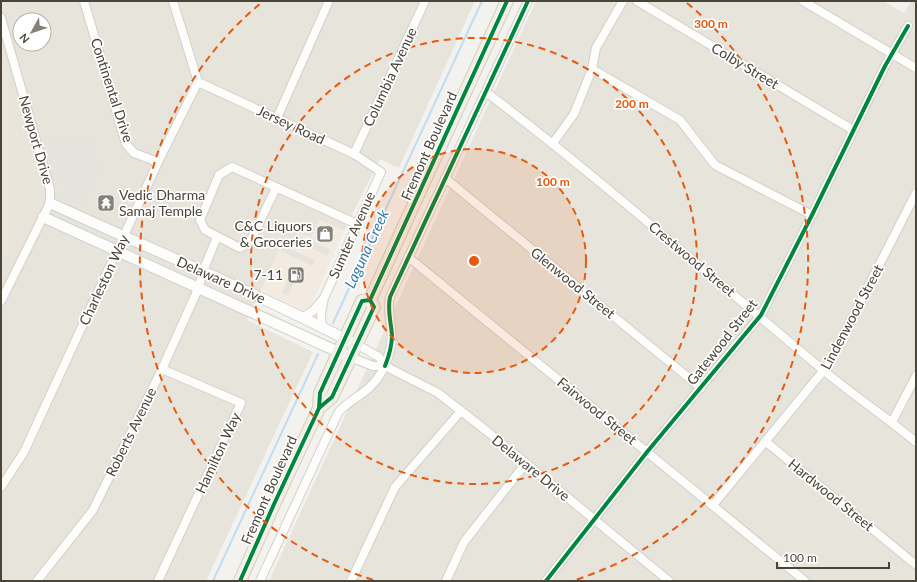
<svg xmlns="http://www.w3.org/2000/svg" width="917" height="582" font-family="Lato,sans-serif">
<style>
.residential{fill:#e7e4dc;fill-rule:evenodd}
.commercial{fill:#f3ebdf}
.education{fill:#eae5da}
.parking{fill:#e6e3df}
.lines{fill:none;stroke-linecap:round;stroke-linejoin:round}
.stream{stroke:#c0ddf1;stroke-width:2}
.minor-casing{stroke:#d2d0cb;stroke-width:10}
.tertiary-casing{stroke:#d2d0cb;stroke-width:12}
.primary-casing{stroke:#d6cebb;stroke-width:14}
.minor{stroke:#fdfdfc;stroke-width:8}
.tertiary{stroke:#fdfdfc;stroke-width:10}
.primary{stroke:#f2efe6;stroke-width:12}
.cycleway-casing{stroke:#fff;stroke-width:6}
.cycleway{stroke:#00873e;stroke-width:4}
.ring{fill:none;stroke:#e8590c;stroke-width:2;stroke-dasharray:7 5}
.labels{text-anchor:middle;stroke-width:3.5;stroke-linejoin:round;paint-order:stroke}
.street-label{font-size:14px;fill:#4b4439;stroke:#fff}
.poi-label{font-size:14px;fill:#4b4439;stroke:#fff;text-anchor:end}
.water-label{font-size:15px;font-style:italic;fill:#2e7ab2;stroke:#fff}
.centre{fill:#e8590c;stroke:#fff;stroke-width:2}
.ring-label{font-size:12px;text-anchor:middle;font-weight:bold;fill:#e8590c;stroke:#fff;stroke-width:3.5;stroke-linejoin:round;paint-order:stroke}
</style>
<rect width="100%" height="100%" fill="#f4f2ee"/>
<g class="residential">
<path d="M1 1H475L399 168 380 159 344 231 320 220 311 238 290 247 282 244 247 320 313 352 206 581H1ZM20 20H44V44H20Z"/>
<polygon points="536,1 883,1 904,13 911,1 916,1 916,581 269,581"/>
</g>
<polygon class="commercial" points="320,220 344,231 310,307 303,310 261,289 282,243 290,247 297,232 311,238"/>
<g class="education">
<polygon points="1,44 42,189 39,204 14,259 1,253"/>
<polygon points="575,562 584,570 597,581 560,581"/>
</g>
<g class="parking">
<polygon points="80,134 81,136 88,134 101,173 90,189 82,206 71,199 66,194 50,143"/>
<polygon points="299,235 330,250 327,256 296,240"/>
<polygon points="283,246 315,260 312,266 281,251"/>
<polygon points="293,269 299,272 288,295 282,293"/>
</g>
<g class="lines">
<g class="stream">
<polyline points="905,1 906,2"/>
<polyline points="333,323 482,1"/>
<polyline points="213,581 318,354"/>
</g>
<defs>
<g id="minor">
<polyline points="84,1 126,144 134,153 158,162"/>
<polyline points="637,1 853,130"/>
<polyline points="803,1 916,68"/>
<polyline points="1,18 50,189 50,203 1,301"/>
<polyline points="592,69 680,120 715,165 812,215"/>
<polyline points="198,82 354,154 381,172 324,298 321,314 322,326"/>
<path d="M486 92C602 180 711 277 823 370 853 395 886 417 916 442"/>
<polyline points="277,118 329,1"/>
<polyline points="553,143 574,114 592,69 596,48 623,1"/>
<polyline points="354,154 425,1"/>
<polyline points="445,178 701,388"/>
<polyline points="276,188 251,240 240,248 205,230 200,220 219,175 232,167 357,224"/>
<polyline points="408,257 805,581"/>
<polyline points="303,317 313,311 323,299"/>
<polyline points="356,344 379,357 385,366"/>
<polyline points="350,357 373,366 385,366 438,393 488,432 669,581"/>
<polyline points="892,422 916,376"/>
<polyline points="765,441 916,565"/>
<polyline points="1,487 24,452 158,162 198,82 173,1"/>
<polyline points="713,505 828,365 916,193"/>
<polyline points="37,581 93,510 162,369 199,287 203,271 217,237"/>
<polyline points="158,581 241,403 162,369"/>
<path d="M260 581 338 413C346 403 355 399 364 392 379 381 388 363 391 345 394 329 386 314 390 297L528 1"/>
<polyline points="351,581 395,487 461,411"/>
<polyline points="446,581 464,542 526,463"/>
<polyline points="546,581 647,452 761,315 812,215 885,66 908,26"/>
</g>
<g id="tertiary">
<path d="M50 203C150 249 253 291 351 342"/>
<polyline points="43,217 345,355"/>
</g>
<g id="primary">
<polyline points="370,300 507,1"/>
<polyline points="319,408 320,393 362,301 370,300"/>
<polyline points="240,581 275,502 314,419 319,408 332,397 374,307 370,300"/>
</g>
</defs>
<use href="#minor" class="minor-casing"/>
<use href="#tertiary" class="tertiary-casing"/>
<use href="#primary" class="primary-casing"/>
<use href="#minor" class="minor"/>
<use href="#tertiary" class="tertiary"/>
<use href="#primary" class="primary"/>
<defs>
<g id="cycleway">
<polyline points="370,300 507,1"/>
<path d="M385 366C389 356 392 346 392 335 391 321 387 311 390 297L528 1"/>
<polyline points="319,408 320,393 362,301 370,300"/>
<polyline points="240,581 275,502 314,419 319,408 332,397 374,307 370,300"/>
<polyline points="546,581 647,452 761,315 812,215 885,66 908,26"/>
</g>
</defs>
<use href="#cycleway" class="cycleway-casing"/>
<use href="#cycleway" class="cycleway"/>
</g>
<circle cx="474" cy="261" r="112" fill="#e8590c" fill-opacity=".12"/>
<g class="ring">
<circle cx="474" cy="261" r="112"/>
<circle cx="474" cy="261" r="223"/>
<path d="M373 580A335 335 0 0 1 261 3M687 3A335 335 0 0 1 575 580"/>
</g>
<defs>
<symbol id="temple-square" viewBox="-11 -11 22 22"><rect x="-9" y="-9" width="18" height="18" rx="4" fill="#868178" stroke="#fff"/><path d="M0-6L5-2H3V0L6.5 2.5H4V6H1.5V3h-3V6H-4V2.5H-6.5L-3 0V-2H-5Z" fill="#fff"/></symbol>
<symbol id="shop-square" viewBox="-11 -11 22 22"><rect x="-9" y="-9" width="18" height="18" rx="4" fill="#868178" stroke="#fff"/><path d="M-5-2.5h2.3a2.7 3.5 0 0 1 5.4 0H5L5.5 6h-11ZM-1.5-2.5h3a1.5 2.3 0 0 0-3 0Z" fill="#fff"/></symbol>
<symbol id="fuel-square" viewBox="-11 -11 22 22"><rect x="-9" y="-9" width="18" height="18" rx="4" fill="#868178" stroke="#fff"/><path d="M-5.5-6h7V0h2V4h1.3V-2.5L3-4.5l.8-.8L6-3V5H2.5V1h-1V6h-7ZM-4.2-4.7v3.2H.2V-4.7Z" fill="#fff"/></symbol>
</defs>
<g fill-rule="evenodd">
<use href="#temple-square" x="96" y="193" width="20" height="20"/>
<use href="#shop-square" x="315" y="224" width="20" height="20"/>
<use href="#fuel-square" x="286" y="265" width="20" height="20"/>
</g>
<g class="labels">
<g class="street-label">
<text transform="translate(745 66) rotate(31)" y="5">Colby Street</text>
<text transform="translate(390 77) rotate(-65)" y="5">Columbia Avenue</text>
<text transform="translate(112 90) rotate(72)" y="5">Continental Drive</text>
<text transform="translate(291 125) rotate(25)" y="5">Jersey Road</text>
<text transform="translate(36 140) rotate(74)" y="5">Newport Drive</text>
<text transform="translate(429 146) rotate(-66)" y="5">Fremont Boulevard</text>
<text transform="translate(352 235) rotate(-66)" y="5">Sumter Avenue</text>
<text transform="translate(692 259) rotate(40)" y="5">Crestwood Street</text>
<text transform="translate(104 280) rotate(-65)" y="5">Charleston Way</text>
<text transform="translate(221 280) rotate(24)" y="5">Delaware Drive</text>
<text transform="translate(573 283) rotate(39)" y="5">Glenwood Street</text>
<text transform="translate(852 317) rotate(-62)" y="5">Lindenwood Street</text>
<text transform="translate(722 342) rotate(-52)" y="5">Gatewood Street</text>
<text transform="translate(597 411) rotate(39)" y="5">Fairwood Street</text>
<text transform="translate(131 432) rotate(-64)" y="5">Roberts Avenue</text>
<text transform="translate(218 453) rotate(-65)" y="5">Hamilton Way</text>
<text transform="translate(531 468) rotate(39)" y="5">Delaware Drive</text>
<text transform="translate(269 490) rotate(-66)" y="5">Fremont Boulevard</text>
<text transform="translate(831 495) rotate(39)" y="5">Hardwood Street</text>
</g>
<g class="poi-label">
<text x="119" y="200" text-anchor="start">Vedic Dharma<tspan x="119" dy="16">Samaj Temple</tspan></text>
<text x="312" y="231">C&amp;C Liquors<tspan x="312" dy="16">&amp; Groceries</tspan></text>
<text x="283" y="280">7-11</text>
</g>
<g class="water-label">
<text transform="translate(367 249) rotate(-65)" y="5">Laguna Creek</text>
</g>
</g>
<circle cx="474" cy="261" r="6" class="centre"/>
<g class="ring-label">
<text x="711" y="28">300 m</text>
<text x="632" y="108">200 m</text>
<text x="553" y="186">100 m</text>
</g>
<rect width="917" height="582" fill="none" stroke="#4b4439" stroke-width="4"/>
<g transform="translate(32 32) rotate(230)"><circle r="19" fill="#ffffff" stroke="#b7b4b0"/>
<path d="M0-3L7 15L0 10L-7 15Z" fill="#868178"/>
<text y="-6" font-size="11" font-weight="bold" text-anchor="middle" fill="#4b4439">N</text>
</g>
<path d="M777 562v6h112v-6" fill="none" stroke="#4b4439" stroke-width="2"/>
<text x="783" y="562" font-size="12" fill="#4b4439" stroke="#ffffff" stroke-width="3" paint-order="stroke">100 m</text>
</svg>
